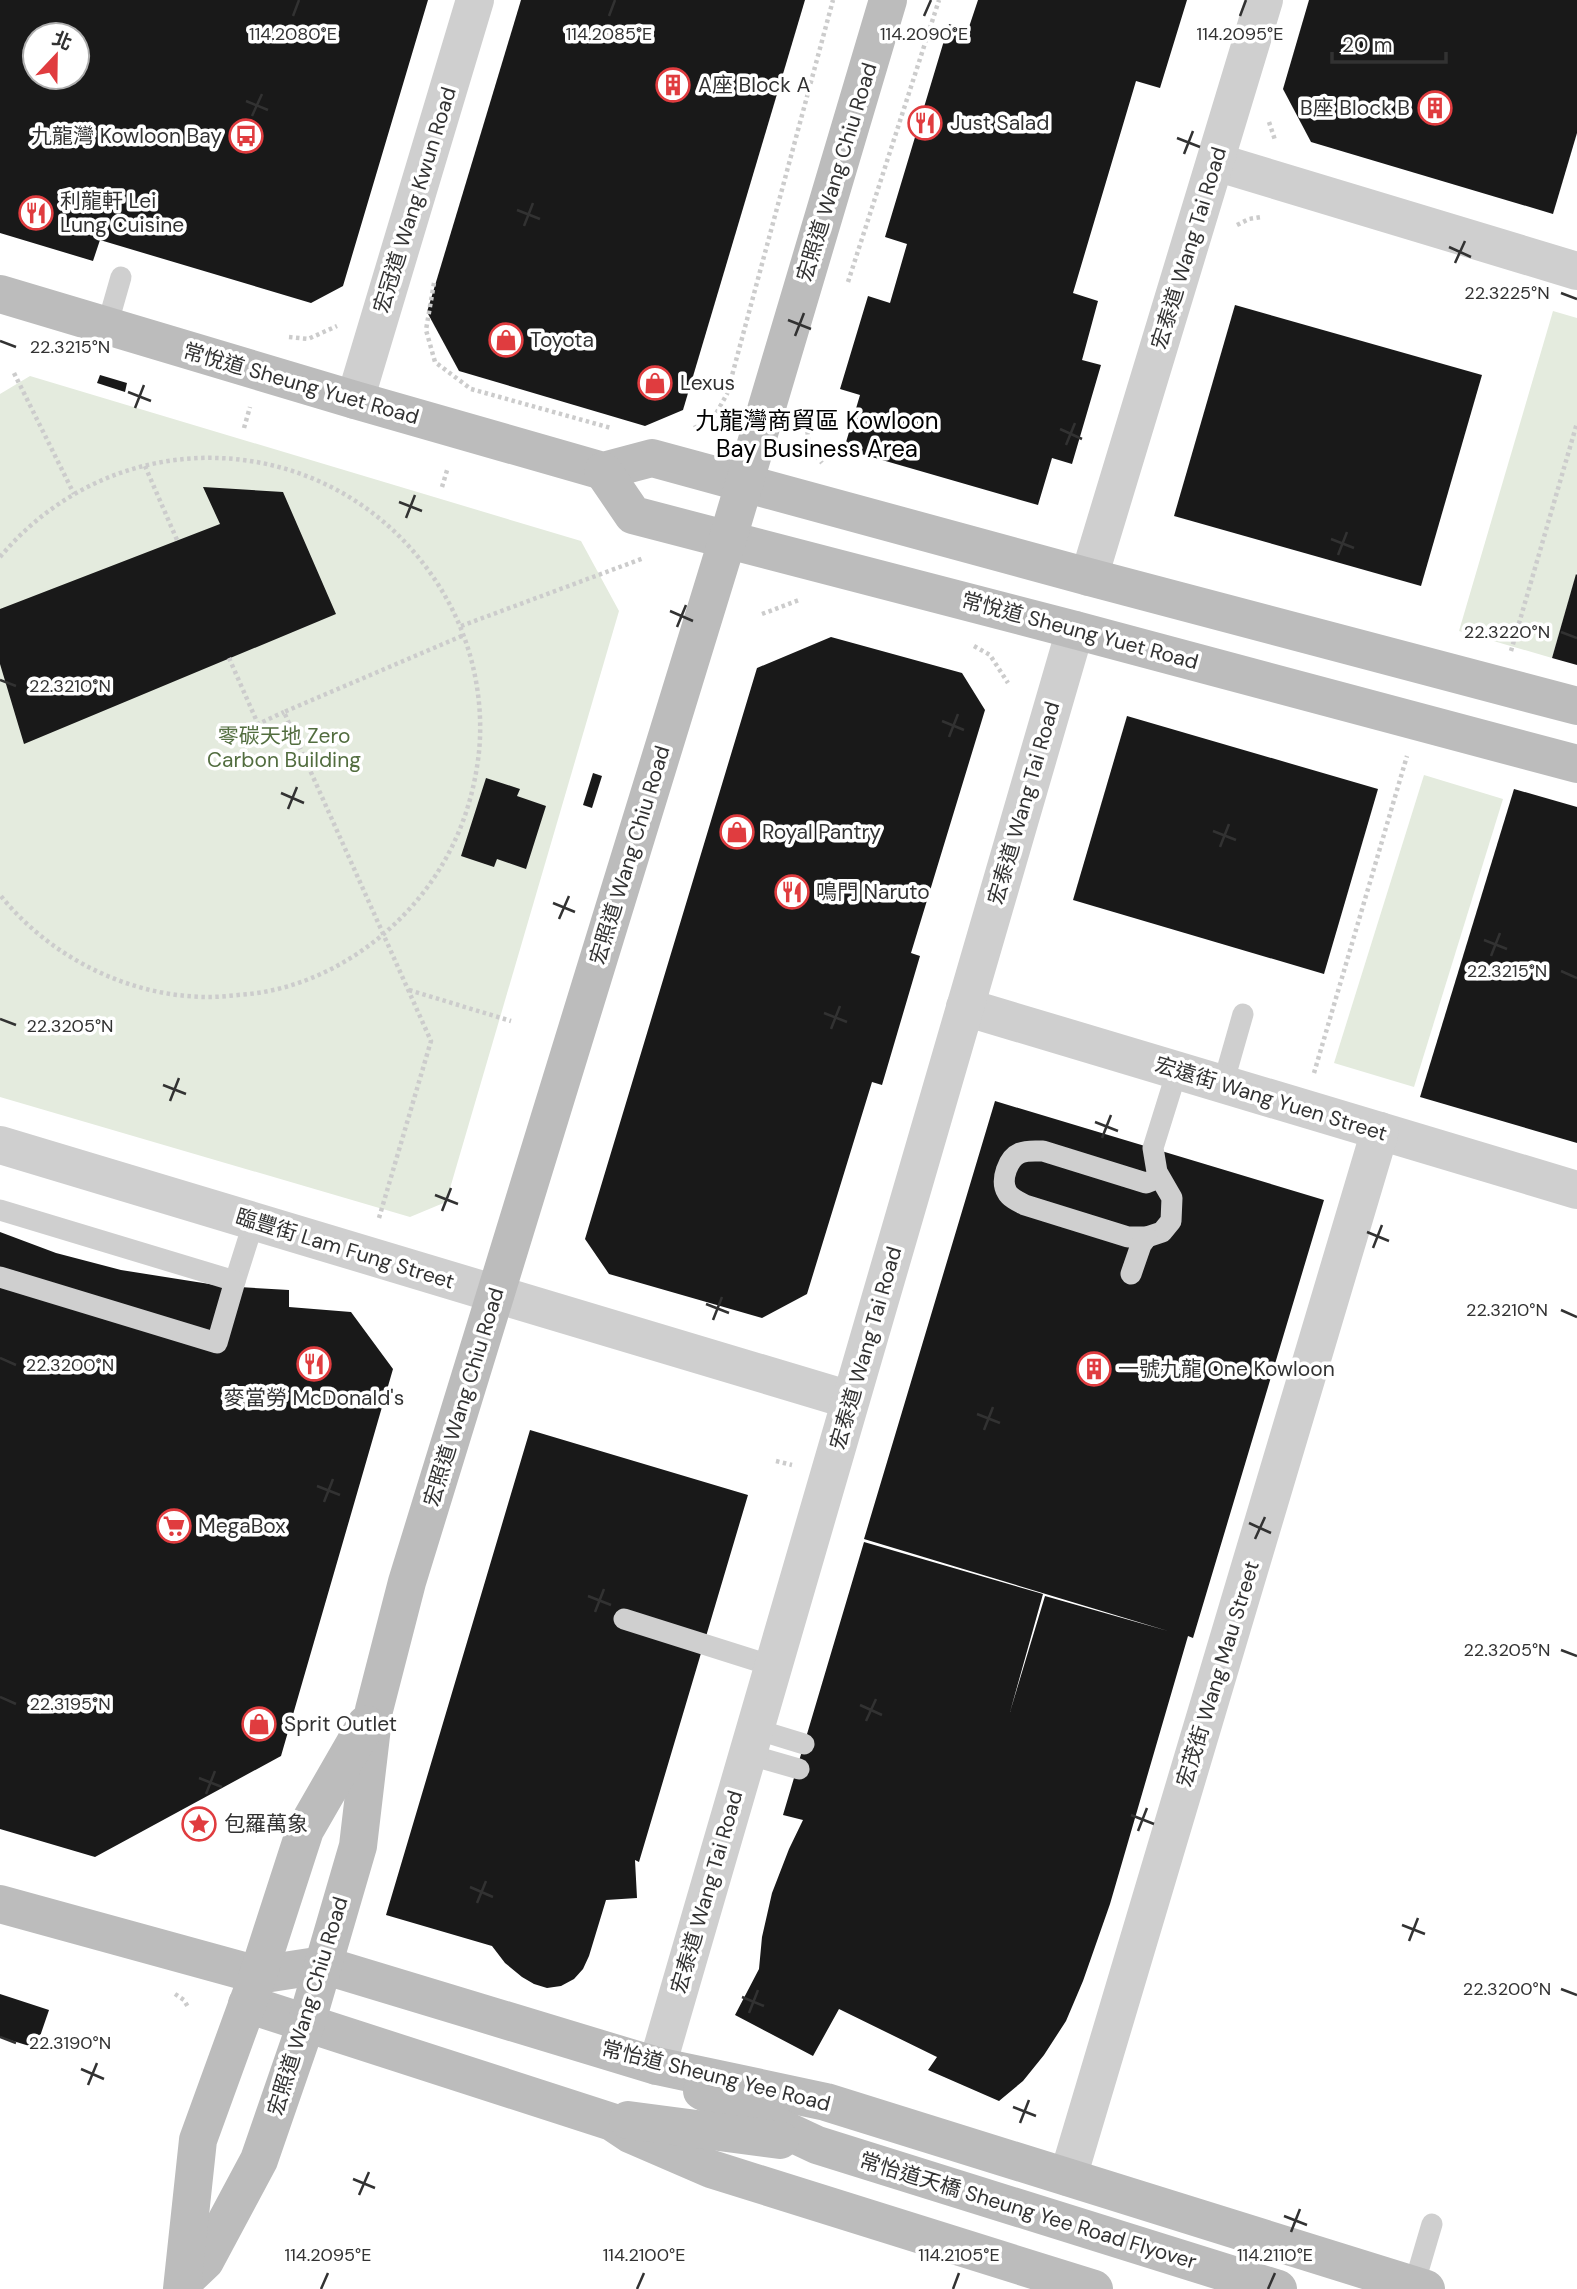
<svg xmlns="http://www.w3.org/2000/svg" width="1577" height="2289" font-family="'DM Sans','Noto Sans TC',sans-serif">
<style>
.green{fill:#e4ebde}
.building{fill:#191919;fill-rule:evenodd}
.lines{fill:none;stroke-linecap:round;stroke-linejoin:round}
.path{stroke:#ccc;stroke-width:4.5;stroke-dasharray:3.5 3.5;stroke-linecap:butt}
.service{stroke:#cfcfcf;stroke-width:21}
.minor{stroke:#cfcfcf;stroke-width:38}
.tertiary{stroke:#cfcfcf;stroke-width:38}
.secondary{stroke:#bcbcbc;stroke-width:38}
.ticks{fill:none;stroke:#323232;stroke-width:2.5}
.labels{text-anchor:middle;stroke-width:7;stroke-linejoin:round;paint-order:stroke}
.poi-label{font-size:21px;fill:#323232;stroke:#fff;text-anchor:start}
.street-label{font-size:21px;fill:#323232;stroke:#fff}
.park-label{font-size:21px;fill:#526d3f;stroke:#fff}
.quarter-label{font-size:24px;fill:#000;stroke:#fff}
.ticks-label{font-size:18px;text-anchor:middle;fill:#323232;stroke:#fff;stroke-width:7;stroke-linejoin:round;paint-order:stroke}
</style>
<rect width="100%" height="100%" fill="#fff"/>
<g class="green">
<polygon points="1553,311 1577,318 1577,572 1552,658 1459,631"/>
<polygon points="30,376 581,541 619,611 446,1202 410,1217 0,1097 0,394"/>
<polygon points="1424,775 1503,799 1414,1087 1334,1063"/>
</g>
<g class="building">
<path d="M0 0H428L343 286 311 303 100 240 93 261 0 233ZM35 35H77V77H35Z"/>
<polygon points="521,0 805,0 683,410 645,426 459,371 427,312"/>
<polygon points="978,0 1187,0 1160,88 1136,81 1073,293 1098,301 1082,360 1101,365 1072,464 1052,458 1038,505 844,449 860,395 840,389 868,296 890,303 907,244 885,237 949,24 968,30"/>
<polygon points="1309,0 1577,0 1577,133 1553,214 1311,142 1283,89"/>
<polygon points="1235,305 1482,375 1421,586 1174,516"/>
<polygon points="100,375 127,383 125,392 97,383"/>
<polygon points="203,487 283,492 336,614 24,744 0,664 0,609 220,524"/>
<polygon points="1576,574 1577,575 1577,665 1552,658"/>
<polygon points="831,637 962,673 985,710 911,953 920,956 882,1085 872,1082 807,1294 762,1318 609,1274 585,1239 757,668"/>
<polygon points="1127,716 1378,789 1324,974 1073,900"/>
<polygon points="593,773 602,776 592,808 583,805"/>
<polygon points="486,778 520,789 517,796 546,806 526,869 497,859 494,867 461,856"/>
<polygon points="1514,789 1577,807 1577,1143 1420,1097"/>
<polygon points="995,1101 1324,1200 1193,1638 1188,1636 1110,1904 1083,1981 1066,2021 1044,2055 1023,2081 999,2101 928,2070 937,2057 839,2009 813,2056 735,2015 759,1969 762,1937 772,1893 789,1849 803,1820 783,1815 864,1542 1043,1594 1010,1712 1045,1596 1168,1631 864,1539"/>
<polygon points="0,1232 56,1253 121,1270 222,1286 289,1290 289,1307 351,1312 393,1369 281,1756 95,1857 0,1829"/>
<polygon points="530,1430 748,1495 639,1862 635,1860 637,1898 606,1900 589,1956 583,1969 574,1979 561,1986 547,1988 534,1984 522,1977 505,1963 492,1946 386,1915"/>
<polygon points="0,1994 49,2010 36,2048 0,2037"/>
</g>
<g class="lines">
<g class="path">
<polyline points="1269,122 1275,140"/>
<polyline points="1237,225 1249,219 1261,217"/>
<polyline points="848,282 939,0"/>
<polyline points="434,283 426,330 435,362 471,389 611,428"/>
<polyline points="289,337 308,339 337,326"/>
<polyline points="14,373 74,494"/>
<polyline points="806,417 809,447 822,463"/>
<polyline points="244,428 250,407"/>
<polyline points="694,428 713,419 727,394 833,0"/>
<polyline points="145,466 177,540"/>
<polyline points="442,487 448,467"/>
<path d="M0 557C126 407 356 431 449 603 473 648 484 701 479 752 473 806 454 855 419 898 378 948 316 987 249 994 236 995 222 997 209 997 128 997 50 957 0 895"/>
<polyline points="762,614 799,600"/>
<polyline points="461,626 644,558"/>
<polyline points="974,646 990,655 1008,683"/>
<polyline points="1511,651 1577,423"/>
<polyline points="229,658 258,724 284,712"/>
<polyline points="409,990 511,1021"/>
<polyline points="1314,1073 1407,756"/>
<polyline points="379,1218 431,1041 284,712 464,635"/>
<polyline points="776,1461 792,1465"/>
<polyline points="175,1994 184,2000 188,2007"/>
</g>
<g class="service">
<polyline points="107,326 121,277"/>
<polyline points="1223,1084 1243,1014"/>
<path d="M1158 1174 1156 1179 1146 1183 1043 1151C1035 1151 1027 1150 1020 1153 1008 1158 1000 1180 1007 1192 1010 1198 1019 1202 1025 1205L1128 1237H1147L1162 1232 1171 1221 1172 1198 1157 1172 1153 1148 1177 1071"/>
<polyline points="0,1210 235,1281 254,1221"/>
<polyline points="1131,1274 1141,1245 1147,1237"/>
<polyline points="0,1277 217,1343 235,1281"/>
<polyline points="624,1619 773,1666"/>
<polyline points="755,1729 804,1744"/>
<polyline points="747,1754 799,1769"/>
<polyline points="1414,2285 1432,2224"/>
</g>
<g class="minor">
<polyline points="1216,162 1577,271"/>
<polyline points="1089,577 1264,0"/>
<polyline points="965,1007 1577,1190"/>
<polyline points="496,1294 850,1400"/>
<polyline points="657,2066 1075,630"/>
<polyline points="1068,2177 1380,1131"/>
</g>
<g class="tertiary">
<polyline points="355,400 475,0"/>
<polyline points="0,1145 496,1294"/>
</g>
<g class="secondary">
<polyline points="0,294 355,400 603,471 652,458 1089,577 1577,706"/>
<polyline points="603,471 633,515 1075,630 1577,764"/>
<polyline points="0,1904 258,1975 323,1965 657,2066 826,2102 1426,2289"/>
<polyline points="247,2004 612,2122 630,2134 711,2169 1094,2289"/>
<polyline points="702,2091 817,2145 1278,2289"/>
<polyline points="628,2120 780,2140"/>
<polyline points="184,2281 205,2261 259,2160 306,2024 358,1846 374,1710 407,1582 728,538 888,0"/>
<polyline points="182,2289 198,2140 258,1975 305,1830 366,1724"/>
</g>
</g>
<path class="ticks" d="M293 16 299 0M609 16 615 0M924 16 931 0M1240 16 1246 0M246 101 268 110M252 116 262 94M1177 138 1200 147M1184 154 1193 131M517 210 540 219M524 226 533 203M1449 247 1471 257M1455 263 1465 241M1561 293 1577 299M788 320 811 329M795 336 804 313M0 341 16 347M128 392 151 401M135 408 144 385M1060 429 1082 439M1066 445 1075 423M399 502 422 511M406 518 415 495M1331 539 1354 548M1338 555 1347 532M670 611 693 621M677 627 686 605M1561 632 1577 638M0 680 16 686M942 721 964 730M949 737 958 714M281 793 304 803M288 809 297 787M1213 831 1236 840M1220 847 1229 824M553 903 575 912M559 919 569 896M1484 940 1507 949M1491 956 1500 933M1561 971 1577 978M824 1013 847 1022M0 1019 16 1025M831 1029 840 1006M163 1085 186 1094M170 1101 179 1078M1095 1122 1118 1131M1102 1138 1111 1115M435 1195 458 1204M442 1211 451 1188M1367 1232 1389 1241M1373 1248 1382 1225M706 1304 729 1313M1561 1310 1577 1317M713 1320 722 1297M0 1358 16 1365M977 1414 1000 1423M984 1430 993 1407M317 1486 340 1495M324 1502 333 1479M1249 1523 1271 1533M1255 1539 1265 1517M588 1596 611 1605M595 1612 604 1589M1561 1650 1577 1656M0 1697 16 1704M860 1705 882 1715M866 1721 876 1699M199 1778 222 1787M206 1794 215 1771M1131 1815 1154 1824M1138 1831 1147 1808M470 1887 493 1897M477 1903 486 1881M1402 1925 1425 1934M1409 1941 1418 1918M1561 1989 1577 1995M742 1997 764 2006M749 2013 758 1990M0 2037 16 2043M81 2069 104 2079M88 2085 97 2063M1013 2107 1036 2116M1020 2123 1029 2100M353 2179 375 2188M359 2195 369 2172M1284 2216 1307 2225M1291 2232 1300 2209M321 2289 328 2273M637 2289 644 2273M953 2289 959 2273M1268 2289 1275 2273"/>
<defs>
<symbol id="building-ring" viewBox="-11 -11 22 22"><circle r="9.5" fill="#fff" stroke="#e03c3f" stroke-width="1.5"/><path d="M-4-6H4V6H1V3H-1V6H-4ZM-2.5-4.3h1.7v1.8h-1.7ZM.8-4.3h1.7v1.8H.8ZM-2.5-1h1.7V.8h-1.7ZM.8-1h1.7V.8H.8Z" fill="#e03c3f"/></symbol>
<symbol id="restaurant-ring" viewBox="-11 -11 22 22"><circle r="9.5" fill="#fff" stroke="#e03c3f" stroke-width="1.5"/><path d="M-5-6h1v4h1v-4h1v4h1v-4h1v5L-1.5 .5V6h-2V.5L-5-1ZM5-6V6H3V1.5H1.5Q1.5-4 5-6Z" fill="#e03c3f"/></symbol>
<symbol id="bus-ring" viewBox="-11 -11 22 22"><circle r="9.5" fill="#fff" stroke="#e03c3f" stroke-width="1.5"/><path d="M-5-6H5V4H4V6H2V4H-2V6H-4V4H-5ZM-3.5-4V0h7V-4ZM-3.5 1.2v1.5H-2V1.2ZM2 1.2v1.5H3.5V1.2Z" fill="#e03c3f"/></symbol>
<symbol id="shop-ring" viewBox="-11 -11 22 22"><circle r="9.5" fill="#fff" stroke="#e03c3f" stroke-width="1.5"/><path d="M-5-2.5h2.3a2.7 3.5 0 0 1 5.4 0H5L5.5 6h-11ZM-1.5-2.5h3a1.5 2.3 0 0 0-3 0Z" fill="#e03c3f"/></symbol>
<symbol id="supermarket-ring" viewBox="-11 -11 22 22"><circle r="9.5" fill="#fff" stroke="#e03c3f" stroke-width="1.5"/><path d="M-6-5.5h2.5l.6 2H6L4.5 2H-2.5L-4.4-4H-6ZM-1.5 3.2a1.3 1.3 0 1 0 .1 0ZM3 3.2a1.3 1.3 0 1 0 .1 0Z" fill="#e03c3f"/></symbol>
<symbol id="sight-ring" viewBox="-11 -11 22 22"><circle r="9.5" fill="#fff" stroke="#e03c3f" stroke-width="1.5"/><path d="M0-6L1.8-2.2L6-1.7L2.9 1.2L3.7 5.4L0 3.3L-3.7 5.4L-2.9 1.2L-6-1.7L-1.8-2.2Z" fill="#e03c3f"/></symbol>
</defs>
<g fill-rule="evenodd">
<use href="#building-ring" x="654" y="66" width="38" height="38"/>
<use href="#building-ring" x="1416" y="89" width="38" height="38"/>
<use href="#restaurant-ring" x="906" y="104" width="38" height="38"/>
<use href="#bus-ring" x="227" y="117" width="38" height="38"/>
<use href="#restaurant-ring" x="17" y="194" width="38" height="38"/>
<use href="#shop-ring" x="487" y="321" width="38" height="38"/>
<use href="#shop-ring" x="636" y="364" width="38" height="38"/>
<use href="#shop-ring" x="718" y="813" width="38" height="38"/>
<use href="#restaurant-ring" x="773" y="873" width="38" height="38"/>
<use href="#restaurant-ring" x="295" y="1345" width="38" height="38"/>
<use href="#building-ring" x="1075" y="1350" width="38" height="38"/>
<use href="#supermarket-ring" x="155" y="1507" width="38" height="38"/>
<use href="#shop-ring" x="240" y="1705" width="38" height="38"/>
<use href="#sight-ring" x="180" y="1805" width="38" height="38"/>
</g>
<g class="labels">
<g class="poi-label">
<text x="698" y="92">A座 Block A</text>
<text x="1410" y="115" text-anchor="end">B座 Block B</text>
<text x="950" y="130">Just Salad</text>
<text x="222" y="143" text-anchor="end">九龍灣 Kowloon Bay</text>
<text x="60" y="208">利龍軒 Lei<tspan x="60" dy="24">Lung Cuisine</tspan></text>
<text x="530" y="347">Toyota</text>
<text x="680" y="390">Lexus</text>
<text x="762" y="839">Royal Pantry</text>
<text x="816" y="899">鳴門 Naruto</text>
<text x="1118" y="1376">一號九龍 One Kowloon</text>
<text x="314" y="1405" text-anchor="middle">麥當勞 McDonald's</text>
<text x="198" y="1533">MegaBox</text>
<text x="284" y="1731">Sprit Outlet</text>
<text x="224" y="1831">包羅萬象</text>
</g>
<g class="street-label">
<text transform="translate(837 172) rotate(-73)" y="7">宏照道 Wang Chiu Road</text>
<text transform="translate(415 200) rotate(-73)" y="7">宏冠道 Wang Kwun Road</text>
<text transform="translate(1189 248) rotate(-73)" y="7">宏泰道 Wang Tai Road</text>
<text transform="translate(301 384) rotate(16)" y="7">常悅道 Sheung Yuet Road</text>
<text transform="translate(1080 631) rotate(15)" y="7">常悅道 Sheung Yuet Road</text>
<text transform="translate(1024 803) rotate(-74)" y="7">宏泰道 Wang Tai Road</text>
<text transform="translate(630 855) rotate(-73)" y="7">宏照道 Wang Chiu Road</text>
<text transform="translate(1271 1099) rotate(17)" y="7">宏遠街 Wang Yuen Street</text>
<text transform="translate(345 1249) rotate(17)" y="7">臨豐街 Lam Fung Street</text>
<text transform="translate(866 1348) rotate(-74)" y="7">宏泰道 Wang Tai Road</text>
<text transform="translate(464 1397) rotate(-73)" y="7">宏照道 Wang Chiu Road</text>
<text transform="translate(1218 1674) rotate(-73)" y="7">宏茂街 Wang Mau Street</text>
<text transform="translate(707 1892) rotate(-74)" y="7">宏泰道 Wang Tai Road</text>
<text transform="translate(308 2006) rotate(-73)" y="7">宏照道 Wang Chiu Road</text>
<text transform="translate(716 2076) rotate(14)" y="7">常怡道 Sheung Yee Road</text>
<text transform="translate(1028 2211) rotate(17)" y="7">常怡道天橋 Sheung Yee Road Flyover</text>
</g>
<g class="park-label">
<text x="284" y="743">零碳天地 Zero<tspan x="284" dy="24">Carbon Building</tspan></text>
</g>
<g class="quarter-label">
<text x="817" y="429">九龍灣商貿區 Kowloon<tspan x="817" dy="28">Bay Business Area</tspan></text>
</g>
</g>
<g class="ticks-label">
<text x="293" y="40">114.2080°E</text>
<text x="609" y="40">114.2085°E</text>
<text x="924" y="40">114.2090°E</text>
<text x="1240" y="40">114.2095°E</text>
<text x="1507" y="299">22.3225°N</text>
<text x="70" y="353">22.3215°N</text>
<text x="1507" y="638">22.3220°N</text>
<text x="70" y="692">22.3210°N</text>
<text x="1507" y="977">22.3215°N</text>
<text x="70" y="1032">22.3205°N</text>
<text x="1507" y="1316">22.3210°N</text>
<text x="70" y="1371">22.3200°N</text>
<text x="1507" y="1656">22.3205°N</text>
<text x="70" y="1710">22.3195°N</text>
<text x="1507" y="1995">22.3200°N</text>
<text x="70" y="2049">22.3190°N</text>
<text x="328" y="2261">114.2095°E</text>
<text x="644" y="2261">114.2100°E</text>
<text x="959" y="2261">114.2105°E</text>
<text x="1275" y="2261">114.2110°E</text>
</g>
<g transform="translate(56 56) rotate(22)"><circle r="33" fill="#ffffff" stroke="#adadad" stroke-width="2"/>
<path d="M0-5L12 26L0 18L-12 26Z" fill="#e03c3f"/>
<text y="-10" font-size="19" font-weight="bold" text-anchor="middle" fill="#323232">北</text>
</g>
<path d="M1332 52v10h114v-10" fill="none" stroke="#323232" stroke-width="3.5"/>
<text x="1342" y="52" font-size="21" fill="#323232" stroke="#ffffff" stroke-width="5" paint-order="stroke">20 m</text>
</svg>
